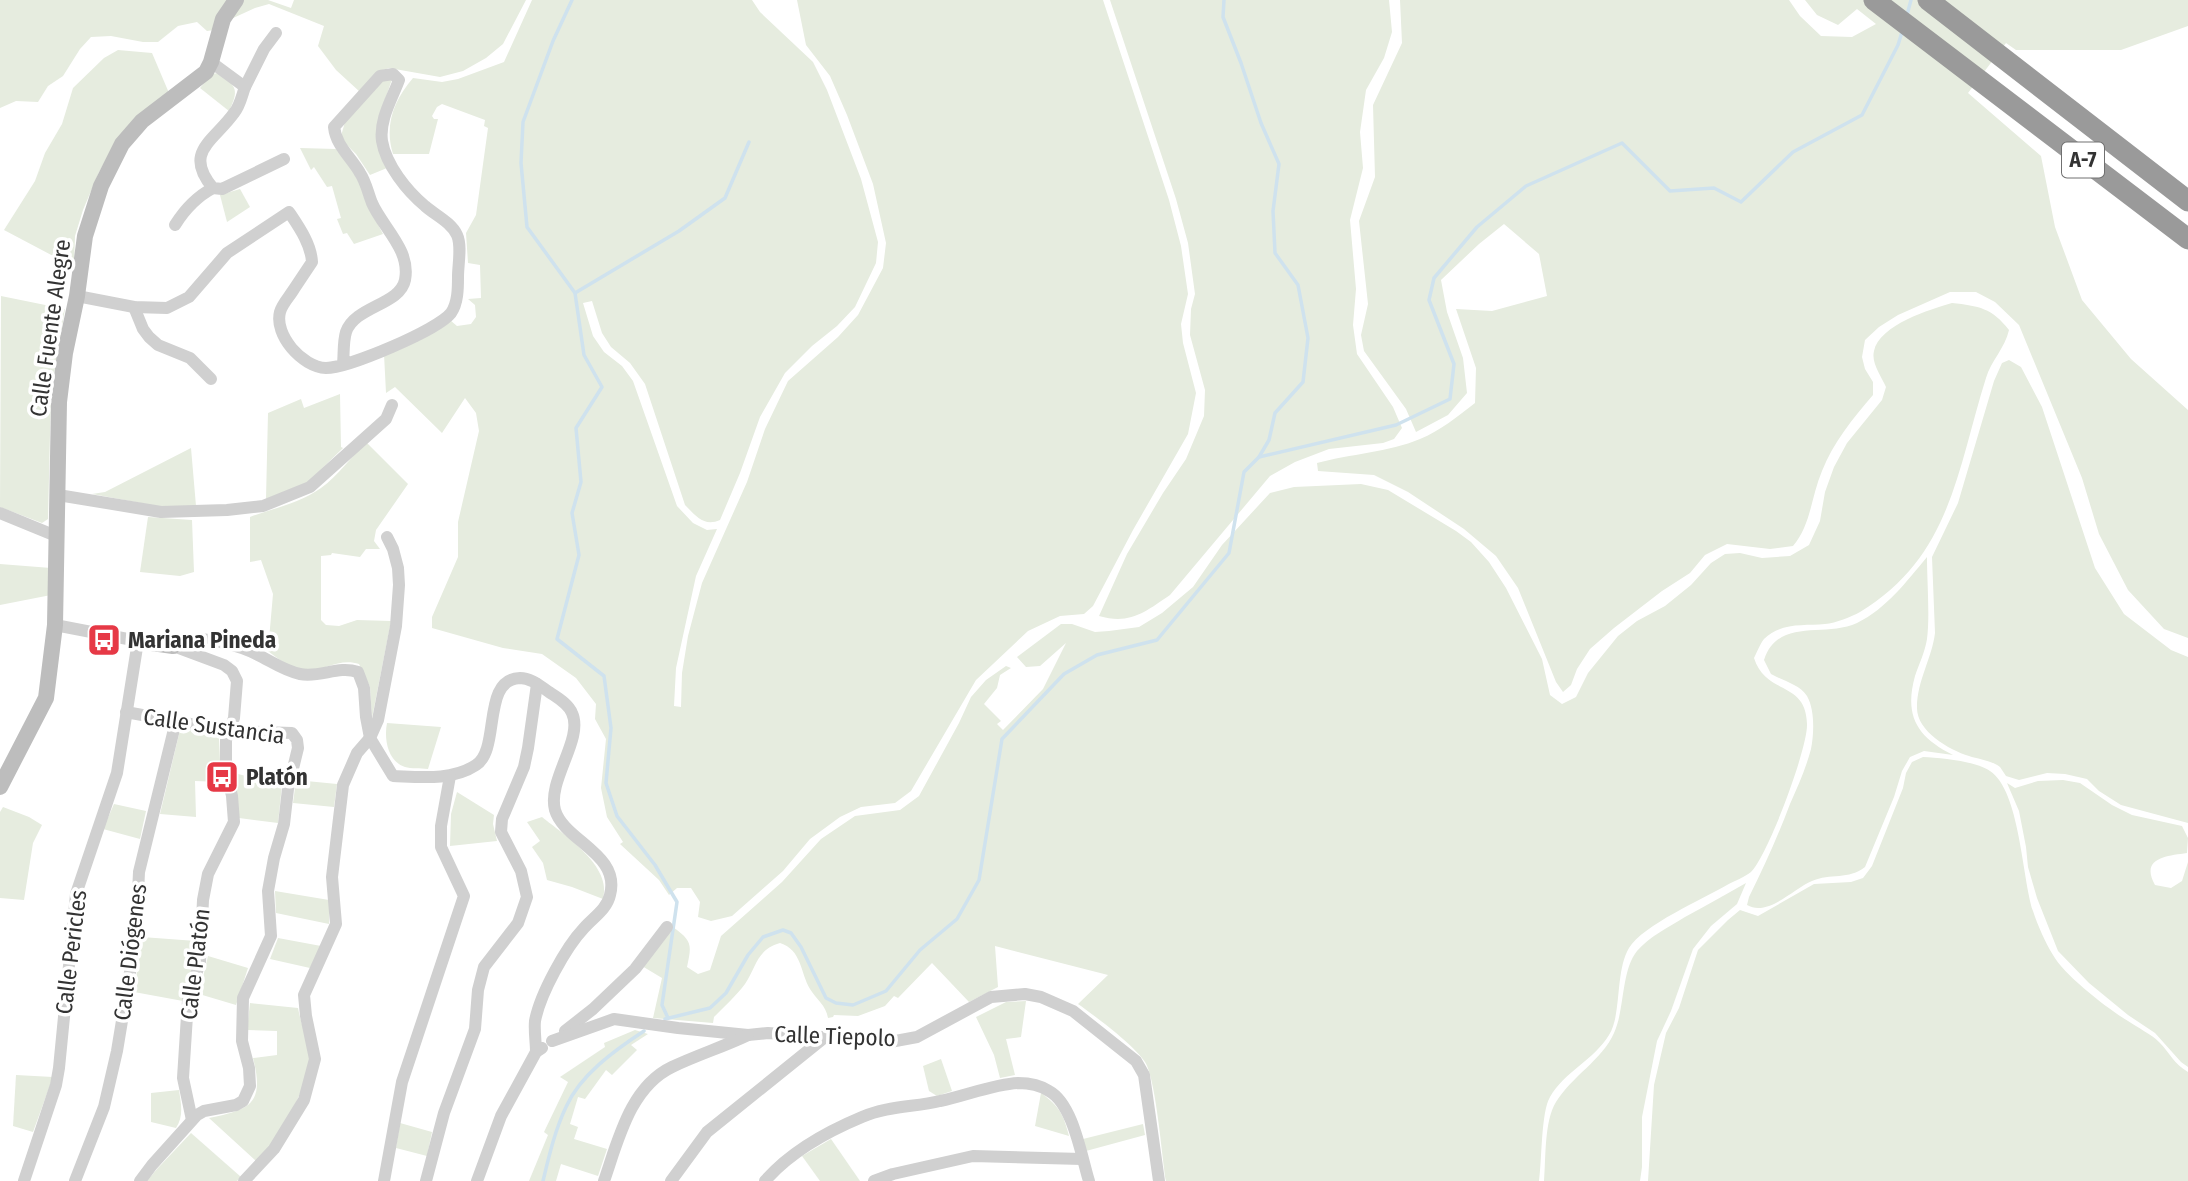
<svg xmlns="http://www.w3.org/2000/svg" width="2188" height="1181" font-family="'Fira Sans Condensed',sans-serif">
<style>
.green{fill:#e6ecdf}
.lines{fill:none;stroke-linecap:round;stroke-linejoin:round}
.stream{stroke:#cfe2ee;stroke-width:3.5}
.street{stroke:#d0d0d0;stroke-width:12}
.secondary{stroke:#bdbdbd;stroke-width:16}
.highway{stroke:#9a9a9a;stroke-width:21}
.labels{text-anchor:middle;stroke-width:7;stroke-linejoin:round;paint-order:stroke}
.shield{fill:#fff;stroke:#707070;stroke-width:2}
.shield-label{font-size:21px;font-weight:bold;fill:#333}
.street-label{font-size:23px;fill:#333;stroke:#fff}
.poi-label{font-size:23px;font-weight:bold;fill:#333;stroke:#fff;text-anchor:start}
</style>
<rect width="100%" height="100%" fill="#fff"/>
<g class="green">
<polygon points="0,0 228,0 214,30 207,31 197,22 178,26 158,42 143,42 111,36 91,37 80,49 63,76 48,86 38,102 16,101 0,108"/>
<polygon points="244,0 268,0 291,8 294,0 526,0 503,44 486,58 463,71 440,77 389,68 380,71 360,92 336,70 318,46 324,26 269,4 255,8 231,19"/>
<path d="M532 0H752L760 12 813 62 827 90 861 179 878 242 876 263 855 307 837 326 812 346 785 373 760 417 740 473 720 520C704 527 696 516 685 505L645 384 630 363 611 347 602 333 592 301 583 303 593 336 604 352 622 366 633 381 677 506 693 523 707 530 717 529 696 576 676 668 674 706 681 707 682 673 688 636 702 583 747 482 765 429 788 381 838 337 858 315 883 268 886 243 873 184 847 115 830 76 806 45 797 0H1103L1169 200 1181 246 1188 294 1181 324 1183 343 1196 393 1188 434 1133 530 1093 606 1084 614 1060 616 1028 631 976 680 911 791 895 803 861 807 840 817 810 839 783 871 732 916 711 921 698 917 700 902 691 888H677L669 895 659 880 620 844 623 842 607 817 601 788 606 739 595 719 596 704 576 678 542 654 503 648 432 628V617L458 557V522L479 431 476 413 465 398 442 433 395 387 386 393 384 354 443 327 450 320 457 326 471 324 476 317 475 305 468 299 481 298 480 265 468 263 466 233 476 215 488 128 484 126 485 120 442 104 437 107 432 116 434 119H438L429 154H393C384 125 394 100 413 78L442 82 458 79 504 62Z"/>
<path d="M1110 0H1389L1392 32 1384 58 1366 90 1360 132 1363 168 1350 220 1356 289 1353 325 1357 354 1393 407 1402 428 1394 439 1383 443 1329 449 1295 462 1270 476 1170 595C1145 612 1130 625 1099 616L1127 554 1163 493 1186 459 1204 416 1205 390 1190 335 1191 309 1195 294 1188 243 1176 199Z"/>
<path d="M1400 0H1789L1800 16 1821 36 1852 37 1876 24 1857 9 1838 25 1817 15 1805 0H2188V26L2121 50H2016L2006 43 1968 93 2041 156 2055 227 2082 300 2131 359 2188 410V638L2164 629 2128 590 2099 534 2082 478 2019 325 1995 302 1976 292H1950L1898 315 1879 327 1865 340 1862 357 1865 369 1873 382V395C1853 418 1833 443 1822 471 1811 497 1811 525 1793 546L1770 549 1727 544 1705 555 1690 573 1662 591 1614 628 1590 649 1577 669 1571 685 1563 692 1556 682 1518 588 1496 556 1464 529 1408 492 1374 475 1318 471 1317 463C1350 454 1389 452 1420 439 1440 431 1458 416 1475 403L1476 368 1456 309 1492 311 1547 296 1539 254 1504 224 1479 244 1441 280 1447 312 1463 358 1467 393 1448 415 1416 432 1406 409 1364 351 1361 335 1368 304 1359 221 1375 177 1373 105 1402 43Z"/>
<polygon points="118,50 152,53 169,93 114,146 99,172 83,210 75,236 74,267 4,230 35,181 45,153 62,124 73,88 104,58"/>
<path d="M218 73C237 86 239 90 229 111L200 88 212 74Z"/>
<polygon points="392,79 378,121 387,168 370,175 356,154 343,141 341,136 345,122 381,81"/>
<polygon points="300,148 336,149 360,180 375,219 383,234 354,244 347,233 343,234 337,219 341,218 332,186 327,187 314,167 311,170"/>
<polygon points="240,189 250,207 227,222 220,195"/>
<polygon points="1,296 65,309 51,392 48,519 42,523 0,507"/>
<path d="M1952 303C1979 306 1992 308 2009 330 2005 348 1991 361 1986 378 1957 470 1951 557 1860 612 1851 617 1836 623 1825 624 1804 626 1781 622 1764 639 1760 644 1757 652 1754 658 1766 696 1806 680 1807 724 1808 748 1768 855 1751 872 1745 877 1734 881 1727 885 1703 899 1643 925 1629 948 1615 971 1622 1015 1609 1035 1594 1060 1564 1072 1550 1097 1541 1112 1542 1160 1539 1181H1166C1162 1157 1156 1079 1145 1062 1134 1045 1095 1016 1078 1004L1108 975 995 946 998 987 969 1002 932 963 898 998 894 996 885 1006 858 1016 834 1015 833 1017 828 1018C826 1005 816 999 810 989 800 972 802 950 780 943 757 949 756 968 745 984 736 996 724 1007 714 1017L713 1023 653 1018 662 978 642 966 673 927C692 941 692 944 687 967L698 974 710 970 721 936 782 882 821 839 855 816 900 810 919 796 959 723 971 697 986 680 1006 666 1011 668 1000 675 997 688 984 704 1001 721 997 724 1003 730 1043 689 1066 643 1040 666 1026 667 1017 657 1061 624H1072L1095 632 1109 631 1139 627 1162 613 1193 587 1222 545 1270 493 1294 487 1361 484 1388 490 1456 531 1471 542 1489 562 1506 588 1542 659 1550 695 1562 704 1576 697 1588 673 1618 636 1637 621 1665 606 1691 585 1711 563 1725 554 1740 553 1762 558 1790 556 1809 545 1820 521 1825 492 1834 467 1847 443 1882 400 1886 387C1881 376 1871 363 1874 351 1879 325 1931 309 1952 303Z"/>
<path d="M2009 360 2021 367 2042 407 2095 568 2124 614 2171 650 2188 657V823L2121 805 2099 791 2087 779 2065 774 2047 773 2019 780 2006 776C2004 773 2002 770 2000 767 1993 761 1978 759 1969 756 1949 750 1916 731 1917 707 1917 681 1932 658 1935 633L1932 557 1958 503 1994 381 2002 363Z"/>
<polygon points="340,394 341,447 343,448 307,483 266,499 268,413 301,399 304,408"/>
<path d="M367 443 408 484 376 530 374 541 380 549H366L360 557 332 553 331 555 321 556V620L326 625 339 626 357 620 391 621 372 718 370 687 359 664C338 657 323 673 303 670 290 668 278 659 268 651L273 594 261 560 250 562V517C274 508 300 503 321 488 338 476 351 456 367 443Z"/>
<polygon points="191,448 196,506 168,508 92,494 105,492"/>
<polygon points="148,517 192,520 194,572 180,576 140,572"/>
<path d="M1927 557C1927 581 1930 617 1927 639 1925 652 1919 664 1915 676 1904 716 1917 737 1953 755L1924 751 1910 757 1902 771 1894 797 1865 867C1849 880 1830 873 1812 881 1793 889 1768 917 1747 905L1749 897C1764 867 1778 836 1790 804 1798 786 1806 768 1811 749 1814 734 1815 710 1807 696 1799 684 1783 681 1771 674L1764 660C1778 617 1824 638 1857 623 1887 608 1906 582 1927 557Z"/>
<polygon points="0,564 51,568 51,595 0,605"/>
<path d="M387 723 441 727 428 769C420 768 411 769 405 767 387 761 384 738 387 723Z"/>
<polygon points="182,728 219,738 221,782 195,781 196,817 160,814 180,730"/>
<path d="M1923 757C1941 758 1976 761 1990 771 2020 791 2022 877 2033 911 2038 926 2045 942 2053 955 2064 975 2108 1009 2128 1021 2138 1028 2151 1034 2159 1042 2170 1053 2174 1064 2188 1072V1181H1648L1654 1085 1666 1033 1679 1008 1698 950 1728 920 1740 910 1758 916 1814 884 1851 882 1863 878 1872 866 1903 788 1906 773 1912 762Z"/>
<polygon points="234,773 282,785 278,823 239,818"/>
<polygon points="296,780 337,784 334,807 293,803"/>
<path d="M2063 780 2080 783 2112 805 2132 815 2182 826 2188 838 2187 853C2166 856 2140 858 2155 885L2171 888 2182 881 2188 862V1067L2181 1062 2155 1033 2128 1015 2089 983 2058 951 2037 898 2028 867 2026 847 2019 811 2007 783 2015 788 2038 781Z"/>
<polygon points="457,792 494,815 493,824 497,841 450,846 451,814"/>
<polygon points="114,804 146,811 140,839 103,829"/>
<polygon points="3,807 29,817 42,825 33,843 24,900 0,898 0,812"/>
<path d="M542 817C564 835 613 866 603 899L572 887 547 880 543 863 532 847 540 841 527 822Z"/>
<path d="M1746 883 1737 904 1711 926 1693 949 1671 1011 1657 1041 1642 1117V1167L1640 1181H1544C1546 1159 1544 1121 1556 1102 1572 1076 1602 1060 1614 1033 1625 1009 1621 971 1637 951 1650 936 1669 927 1685 917 1706 906 1726 894 1746 883Z"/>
<polygon points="275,891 329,900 329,924 276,913"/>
<polygon points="142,937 196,941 194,960 183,1001 134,992"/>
<polygon points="278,938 321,946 310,968 270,959"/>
<polygon points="208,956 248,968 236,1005 199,994"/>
<polygon points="1026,1001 1021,1037 1006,1039 1015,1075 1000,1078 994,1055 976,1017 1006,1002"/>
<path d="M250 1003 298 1008C301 1025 308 1039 309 1056 311 1085 277 1141 257 1162L209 1118C250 1110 265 1104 253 1058L277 1055V1031L247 1030Z"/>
<polygon points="635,1030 648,1034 631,1045 637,1050 612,1075 606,1070 585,1099 578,1097 570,1124 578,1127 574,1139 607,1149 598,1176 561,1164 556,1181 529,1181 548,1135 544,1132 568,1082 560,1077 605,1047 604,1043"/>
<polygon points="941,1059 952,1091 937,1096 929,1091 923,1066"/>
<polygon points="16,1075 53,1077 33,1132 13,1126"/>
<path d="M179 1090C181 1104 184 1116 176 1128L151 1122V1093Z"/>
<path d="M1041 1093C1060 1107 1063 1114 1069 1136L1035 1126Z"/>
<polygon points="400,1123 432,1132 427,1156 396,1148"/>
<polygon points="1143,1124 1145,1135 1086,1151 1083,1139"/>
<polygon points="191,1133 241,1177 237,1181 147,1181 157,1169"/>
<polygon points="831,1139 860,1181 820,1181 802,1156"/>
</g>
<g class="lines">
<g class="stream">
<polyline points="572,0 553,41 523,122 521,163 527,227 575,293"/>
<polyline points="1224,0 1223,17 1241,63 1261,123 1279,164 1273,211 1275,253 1298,285 1308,338 1303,382 1275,413 1269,440 1259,457"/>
<polyline points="1907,15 1911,0"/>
<polyline points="668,1018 662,1005 677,902 655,865 617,816 606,783 611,728 604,676 557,639 579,555 572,513 581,482 576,428 602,387 584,355 575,293 679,231 725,198 749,142"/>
<polyline points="665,1019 710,1008 726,993 748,955 763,937 783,930 791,933 801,947 826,998 836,1003 853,1005 886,991 920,950 957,919 979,880 1002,739 1064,674 1097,655 1157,640 1229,553 1244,472 1259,457 1396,425 1450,399 1454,364 1429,300 1434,278 1477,227 1526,186 1622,143 1670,191 1714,188 1741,202 1793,152 1862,115 1898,45 1902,32"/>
<path d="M543 1181C549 1156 555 1130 566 1107 580 1075 615 1050 644 1031"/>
</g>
<g class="street">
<path d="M211 62 245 87C242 95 240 106 234 113 213 142 183 152 213 188L222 189 284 159"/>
<polyline points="245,87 264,49 276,33"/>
<path d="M175 225C185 209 196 197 213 188"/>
<path d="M77 296 134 307 167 308 189 297 227 253 289 212C299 227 311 244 312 262 306 271 300 280 294 289 290 296 282 304 280 312 274 335 302 367 326 368 348 368 438 330 451 313 458 303 458 288 458 277 458 264 462 246 457 235 451 222 435 215 425 206 407 191 386 165 382 141 379 120 392 99 399 80L393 74 380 76 334 127C336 146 351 157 360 173 366 182 368 193 372 203 383 228 411 250 405 280 400 305 355 306 346 332 343 342 344 354 343 364"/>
<polyline points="134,307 143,329 149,337 158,345 190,358 211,379"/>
<polyline points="58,495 161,512 227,510 263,506 310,487 386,419 392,405"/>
<polyline points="0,513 56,536"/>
<path d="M173 646C179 644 187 640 193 639 210 638 241 646 256 654 271 661 284 671 300 674 321 678 338 665 358 672L364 688 366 717 370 738 393 776C420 777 452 781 476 765 501 749 481 679 520 678 531 678 540 686 549 692 556 697 568 703 572 713 584 739 547 780 555 810 564 841 621 854 610 895 607 909 594 917 584 928 566 947 540 994 535 1021 534 1031 536 1042 536 1052"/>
<polyline points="173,646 224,665 232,671 237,681 234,718 226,740 226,770 232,796 234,822 208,874 203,900 200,962 188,1000 183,1078 192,1120"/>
<polyline points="126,712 228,731 292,733 297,740 298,748 288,789 284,824 274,858 268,891 271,936 243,998 242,1041 249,1068 250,1086 243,1101 236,1105 204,1111 197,1115 152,1165 140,1181"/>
<polyline points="565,1031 593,1009 635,969 667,927"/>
<polyline points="552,1041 614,1019 678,1028 748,1035 768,1033 890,1042 917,1037 991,997 1025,994 1041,997 1073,1011 1136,1061 1144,1075 1159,1181"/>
<polyline points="24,1181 56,1085 59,1068 76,894 117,773 138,641 55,625"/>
<polyline points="75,1181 104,1107 117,1051 136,936 139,872 176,721"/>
<polyline points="244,1181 274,1149 304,1100 315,1059 306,1016 304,995 336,924 332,877 343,785 357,753 370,738 378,720 396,626 399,585 398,568 393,549 387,537"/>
<polyline points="384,1181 402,1082 464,896 441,847 441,826 450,776"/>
<polyline points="426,1181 444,1113 475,1029 478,990 484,967 518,923 527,897 521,871 501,832 502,819 524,767 528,748 537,684"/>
<polyline points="477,1181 501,1116 536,1052 542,1048"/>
<path d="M604 1181C618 1141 630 1087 672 1067 697 1055 723 1047 748 1035"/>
<polyline points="671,1181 707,1132 825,1037"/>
<path d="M765 1181C791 1151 826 1132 862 1117 887 1106 915 1107 940 1101 965 1096 994 1084 1018 1083 1029 1083 1040 1085 1049 1091 1073 1104 1081 1155 1089 1181"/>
<polyline points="874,1181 893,1174 973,1156 1082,1159"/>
</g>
<g class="secondary">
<polyline points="138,641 173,646"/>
<polyline points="0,787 46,698 55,625 59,402 65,353 77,296 85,236 101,186 122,144 142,121 206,72 211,62 223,19 236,0"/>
</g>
<g class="highway">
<polyline points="1874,0 2188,239"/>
<polyline points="1928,0 2188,201"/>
</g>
</g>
<defs>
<symbol id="bus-square" viewBox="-11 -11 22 22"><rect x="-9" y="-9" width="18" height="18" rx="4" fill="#e63946" stroke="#fff"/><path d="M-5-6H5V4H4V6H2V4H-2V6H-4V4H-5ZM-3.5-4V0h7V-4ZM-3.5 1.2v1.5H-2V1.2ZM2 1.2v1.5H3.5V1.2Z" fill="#fff"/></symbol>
</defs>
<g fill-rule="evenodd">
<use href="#bus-square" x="85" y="621" width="38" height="38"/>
<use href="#bus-square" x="203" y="758" width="38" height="38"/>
</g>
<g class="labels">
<rect class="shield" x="2062" y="142.5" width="42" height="35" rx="5"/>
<g class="shield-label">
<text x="2083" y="167">A-7</text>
</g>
<g class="street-label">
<text transform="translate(50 328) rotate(-82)" y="8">Calle Fuente Alegre</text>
<text transform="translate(214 726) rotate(8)" y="8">Calle Sustancia</text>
<text transform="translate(71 952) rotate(-83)" y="8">Calle Pericles</text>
<text transform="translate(130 952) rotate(-83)" y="8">Calle Diógenes</text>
<text transform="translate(195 964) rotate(-83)" y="8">Calle Platón</text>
<text transform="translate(835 1036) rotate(2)" y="8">Calle Tiepolo</text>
</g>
<g class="poi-label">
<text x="128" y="648">Mariana Pineda</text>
<text x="246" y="785">Platón</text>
</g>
</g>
</svg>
